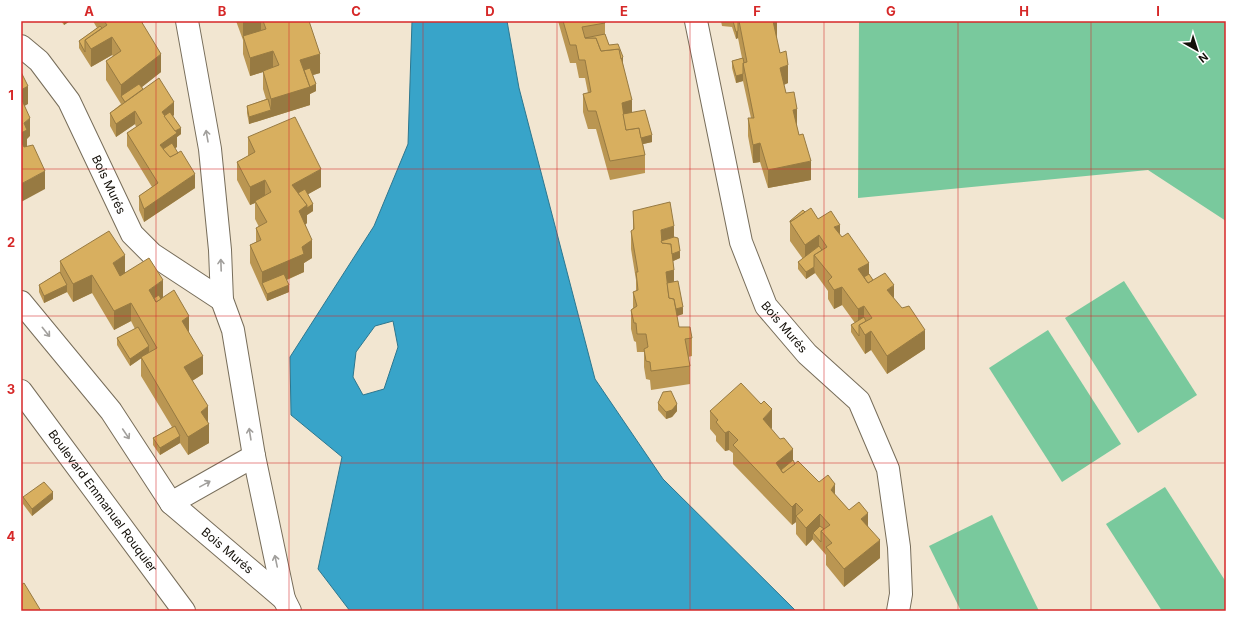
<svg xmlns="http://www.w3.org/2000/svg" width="1247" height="632" font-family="Inter,sans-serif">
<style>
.green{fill:#79c99d}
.water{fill:#38a4c9;stroke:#2d778f;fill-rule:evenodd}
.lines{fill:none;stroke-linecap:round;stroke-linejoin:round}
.minor-casing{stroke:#776d5a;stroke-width:24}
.minor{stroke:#fff;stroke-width:22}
.wall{fill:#ba9652}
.shaded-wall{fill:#977a42}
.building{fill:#d8af5f;stroke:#977a42}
.oneway{stroke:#a19f9c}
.grid{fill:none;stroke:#d62828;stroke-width:1;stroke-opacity:0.55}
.labels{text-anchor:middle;stroke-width:4;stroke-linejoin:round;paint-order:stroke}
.street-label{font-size:12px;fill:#130f08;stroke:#fff}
.neatline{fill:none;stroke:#d62828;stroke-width:1.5}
.grid-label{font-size:13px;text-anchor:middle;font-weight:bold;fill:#d62828}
</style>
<rect width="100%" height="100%" fill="#f2e6d1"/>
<g class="green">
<polygon points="859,21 1226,21 1226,221 1148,170 858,198"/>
<polygon points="1124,281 1197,395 1138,433 1065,318"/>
<polygon points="1048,330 1121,444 1062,482 989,368"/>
<polygon points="1165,487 1226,582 1226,609 1222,611 1162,611 1106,524"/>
<polygon points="992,515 1039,611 961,611 929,546"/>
</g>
<path class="water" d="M412 21H507L519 88 595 379 663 479 796 611H350L318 569 342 457 291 415 290 357 374 226 408 144ZM393 321 398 347 384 389 363 395 353 377 356 352 375 326Z"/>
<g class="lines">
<defs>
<g id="minor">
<polyline points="187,21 210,149 220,250 222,300 233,330 254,456 284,599 290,611"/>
<path id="s1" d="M696 21 741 242 766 306 807 354 859 401 888 469 899 547 901 594 898 611"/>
<path id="s2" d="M21 46 39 61 69 101 132 234 152 254 222 300"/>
<path id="s3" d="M21 302 111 411 171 503 284 599"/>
<path id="s4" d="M21 391 184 611"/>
<polyline points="171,503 254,456"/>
</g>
</defs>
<use href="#minor" class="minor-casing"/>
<use href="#minor" class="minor"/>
</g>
<g class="wall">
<polygon points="61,21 70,21 64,25"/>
<polygon points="93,21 143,21 143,25 161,72 142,87 143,89 174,115 173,116 181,134 177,137 177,147 175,148 195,188 144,222 139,210 139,196 152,187 127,146 127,133 136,127 135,124 116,137 110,126 110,113 121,104 106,80 106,61 113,56 112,55 91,67 79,48 79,41 97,28"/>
<polygon points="236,21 309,21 320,73 313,75 316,91 310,94 310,105 249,124 247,113 247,106 266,99 263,89 263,72 250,76 243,54 243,40"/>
<polygon points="558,21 605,21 605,34 609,45 623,64 632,112 652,142 643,144 645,155 645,173 610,180 596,129 588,129 583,112 583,94 588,93 585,78 579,78 576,63 570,63"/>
<polygon points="721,21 777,21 777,38 776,38 788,83 784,85 786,93 797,127 811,180 768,188 760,162 753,163 748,136 748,118 751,118 743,81 736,83 732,68 732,61 742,58 738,38 736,39 732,27 722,26"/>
<polygon points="248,137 321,187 308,194 313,211 307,215 307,223 305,225 312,258 304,263 304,272 287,280 289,292 267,301 250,263 250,245 256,242 256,228 259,227 255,219 255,203 250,205 237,180 237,162 248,156"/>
<polygon points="633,211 674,237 680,258 673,261 674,282 683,314 677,316 679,327 692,338 692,356 688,357 690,366 690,384 651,390 650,380 646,379 644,367 644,352 637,352 636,342 634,341 631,329 631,310 633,308 633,292 636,291 636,280 631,249 631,231 633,230"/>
<polygon points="805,212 818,219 840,235 873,280 894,299 925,349 887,374 871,350 865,354 851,332 851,325 855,323 842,305 834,309 828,299 828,291 815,273 806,279 798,269 798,262 803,259 790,241 790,221"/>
<polygon points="60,261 125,273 163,298 189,334 203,374 192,381 208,422 209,443 188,455 180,443 160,455 153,445 153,438 172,427 141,376 141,358 130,366 117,345 117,338 135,329 131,321 114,330 92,293 73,302 67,292 44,303 39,292 39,285 60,272"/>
<polygon points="658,403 677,411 672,417 666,419 658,410"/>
<polygon points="710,411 772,428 771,429 795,464 835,495 849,510 868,526 880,558 844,587 826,565 826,555 813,540 813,539 806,546 796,534 796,522 792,525 733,464 733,453 729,450 725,451 716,441 716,436 710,429"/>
<polygon points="23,497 53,499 32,516 23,504"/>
</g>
<g class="shaded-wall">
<polygon points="64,21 70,21 64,25"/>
<polygon points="243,21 261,21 261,33 243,36 243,40"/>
<polygon points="772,21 777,21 777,38 772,39"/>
<polygon points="738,31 738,38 736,39 736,32"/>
<polygon points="112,37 112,55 91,67 91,49"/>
<polygon points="273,51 273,69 250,76 250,58"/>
<polygon points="161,54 161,72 124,101 121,96 121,85"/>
<polygon points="320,54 320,73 302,78 300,60"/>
<polygon points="623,57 623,64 619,68 619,61"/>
<polygon points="788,65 788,83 780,86 780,68"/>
<polygon points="743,74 743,81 736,83 736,76"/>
<polygon points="316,84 316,91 310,94 310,105 249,124 249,117 271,110 271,99"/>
<polygon points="28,86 28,104 21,108 21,90"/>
<polygon points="632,100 632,118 623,121 622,103"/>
<polygon points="174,102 174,115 165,123 162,112"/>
<polygon points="797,109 797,127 793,128 793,110"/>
<polygon points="135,111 135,124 116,137 116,124"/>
<polygon points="30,118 30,136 27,139 27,148 21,151 21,133 24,123"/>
<polygon points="181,128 181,134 177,137 177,147 164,155 160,145 172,133"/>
<polygon points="652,135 652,142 626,148 626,141"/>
<polygon points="760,143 760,162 753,163 753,145"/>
<polygon points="811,161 811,180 768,188 768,170"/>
<polygon points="321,169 321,187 296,201 292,185"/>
<polygon points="45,171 45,189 21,202 21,184"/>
<polygon points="195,174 195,188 144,222 144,209"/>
<polygon points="265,180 265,198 255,201 255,203 250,205 250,187"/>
<polygon points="313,204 313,211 307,215 307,223 299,229 299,211 307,205"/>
<polygon points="840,225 840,243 834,227"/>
<polygon points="674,226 674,244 661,248 661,230"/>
<polygon points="819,235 819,253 814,255 805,263 805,245"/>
<polygon points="312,240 312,258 304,263 304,272 265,289 262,283 262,290 262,272"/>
<polygon points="680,251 680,258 671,262 671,255"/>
<polygon points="125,255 125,274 113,281 113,263"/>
<polygon points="869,263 869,281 862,285 858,269"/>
<polygon points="814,267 815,273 806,279 806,272"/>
<polygon points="674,270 674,288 667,290 666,272"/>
<polygon points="92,275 92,293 73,302 73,284"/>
<polygon points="163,280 163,298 152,306 149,290"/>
<polygon points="67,285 67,292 44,303 44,296"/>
<polygon points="289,285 289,292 267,301 267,294"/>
<polygon points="894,285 894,303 887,290"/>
<polygon points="842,287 842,305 834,309 834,290"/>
<polygon points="131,303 131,321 114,330 114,311"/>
<polygon points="864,306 864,324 859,325 858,327 858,309"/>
<polygon points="683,307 683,314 674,317 674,310"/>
<polygon points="189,316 189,334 182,321"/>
<polygon points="925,330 925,349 887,374 887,356"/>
<polygon points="871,331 871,350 865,354 865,335"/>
<polygon points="149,346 149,353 130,366 130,359"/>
<polygon points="203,356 203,374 184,386 184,367"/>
<polygon points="677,404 677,411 672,417 666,419 666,412"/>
<polygon points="208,406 208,424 209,424 209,443 188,455 188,437 201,412"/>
<polygon points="772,409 772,428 763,437 763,419"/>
<polygon points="729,431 729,450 725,451 725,433"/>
<polygon points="180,436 180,443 160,455 160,448"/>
<polygon points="793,449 793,467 779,479 776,463"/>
<polygon points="835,484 835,502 831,490"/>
<polygon points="53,492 53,499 32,516 32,509"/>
<polygon points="796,503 796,522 792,525 792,507"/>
<polygon points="868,513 868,531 861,519"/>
<polygon points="820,514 820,532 813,533 813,539 806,546 806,528"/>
<polygon points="880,540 880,558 844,587 844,569"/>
</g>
<g class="building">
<polygon points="104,21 141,21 161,54 121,85 106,61 121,51 112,37 91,49 85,40 107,25"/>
<polygon points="263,21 309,21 320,54 300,60 310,87 271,99 263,71 279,65 273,51 250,58 243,36 266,29"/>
<polygon points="563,21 605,21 605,23 582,27 585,38 596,38 601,51 619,49 632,100 622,103 626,130 639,128 645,155 610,161 596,111 588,111 583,94 591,92 585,60 579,60 576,45 570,45"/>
<polygon points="733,21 738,21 738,31 736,32"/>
<polygon points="739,21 773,21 780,53 786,51 788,65 780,68 786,93 794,92 797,109 793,110 799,135 803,134 811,161 768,170 760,143 753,145 748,118 754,118 743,63 747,62"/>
<polygon points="100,26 102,28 85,40 85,52 79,41"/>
<polygon points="605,34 609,45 618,44 623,57 621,59 619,49 601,51 596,38 585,38"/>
<polygon points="743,58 744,63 743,63 743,74 736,76 732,61"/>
<polygon points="310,68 316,84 310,87 304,70"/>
<polygon points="21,72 28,86 21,90"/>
<polygon points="159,78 174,102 162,112 177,133 160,145 170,157 181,151 195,174 144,209 139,196 158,183 127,133 142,123 135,111 116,124 110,113"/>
<polygon points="139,84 143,89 125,102 121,96"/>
<polygon points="21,98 30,118 24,123 27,130 21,133"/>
<polygon points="268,99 271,110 249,117 247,106"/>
<polygon points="645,110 652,135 641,138 639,128 626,130 623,114"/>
<polygon points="170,112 181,128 175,131 164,116"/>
<polygon points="295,117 321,169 292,185 307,205 299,211 312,240 302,247 304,254 262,272 250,245 261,240 256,228 267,222 255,201 271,192 265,180 250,187 237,162 255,152 248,137"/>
<polygon points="21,141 24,147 33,145 45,171 21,184"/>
<polygon points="172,143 178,153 170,157 163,149"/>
<polygon points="305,189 313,204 307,208 307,205 298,193"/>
<polygon points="670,202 674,226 661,230 662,243 671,244 674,270 666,272 669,298 674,299 679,327 690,327 692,338 685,339 690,366 651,371 650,362 646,361 644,349 648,347 646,334 637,334 636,323 634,323 631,310 637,306 633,292 638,290 636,272 638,272 631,231 634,229 633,211"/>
<polygon points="811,208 818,219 831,211 840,225 834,227 842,237 848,233 869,263 858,269 868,283 885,273 894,285 887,290 902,308 909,306 925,330 887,356 871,331 865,335 859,325 872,318 864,306 858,309 842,287 834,290 828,281 832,277 814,255 827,247 819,235 805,245 790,222"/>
<polygon points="803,210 805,212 790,222 790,221"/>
<polygon points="109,231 125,255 113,263 120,276 149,258 163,280 149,290 156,302 174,290 189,316 182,321 203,356 184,367 208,406 201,412 209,424 188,437 141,357 157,348 131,303 114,311 92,275 73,284 60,261"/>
<polygon points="674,237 678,238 680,251 672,254 671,244 662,243 661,241"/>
<polygon points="819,246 822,250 814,255 814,267 806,272 798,262"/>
<polygon points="60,272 67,285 44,296 39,285"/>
<polygon points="284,274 289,285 267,294 262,283"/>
<polygon points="869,274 873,280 868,283 864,277"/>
<polygon points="678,281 683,307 676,309 674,299 669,298 667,283"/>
<polygon points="159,295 161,299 156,302 154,298"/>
<polygon points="864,317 866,321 859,325 859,336 851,325"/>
<polygon points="138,327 149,346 130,359 117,338"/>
<polygon points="741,383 761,404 764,401 772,409 763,419 780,439 784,438 793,449 776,463 783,473 798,461 819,482 828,475 835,484 831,490 849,510 859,502 868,513 861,519 880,540 844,569 826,547 832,543 821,531 830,525 820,514 806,528 796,516 803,510 796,503 792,507 733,445 738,440 729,431 725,433 716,422 718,420 710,411"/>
<polygon points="671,391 677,404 672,410 666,412 658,403 663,392"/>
<polygon points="175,426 180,436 160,448 153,438"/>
<polygon points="793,460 795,464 783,473 781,470"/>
<polygon points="44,482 53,492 32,509 23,497"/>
<polygon points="820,526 824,529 821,531 821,542 813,533"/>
<polygon points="24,583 41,611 21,611 21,585"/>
</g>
<defs><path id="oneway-shaft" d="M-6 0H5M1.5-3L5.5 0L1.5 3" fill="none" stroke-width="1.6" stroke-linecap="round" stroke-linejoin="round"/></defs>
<g class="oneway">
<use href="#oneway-shaft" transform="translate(207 136) rotate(-100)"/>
<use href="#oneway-shaft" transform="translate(221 265) rotate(-92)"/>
<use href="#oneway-shaft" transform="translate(46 332) rotate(51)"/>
<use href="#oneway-shaft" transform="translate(126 434) rotate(56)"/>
<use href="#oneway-shaft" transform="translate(250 434) rotate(-99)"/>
<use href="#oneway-shaft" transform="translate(205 484) rotate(-29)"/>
<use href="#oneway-shaft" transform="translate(276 561) rotate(-102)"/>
</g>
<path class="grid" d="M156 21V611M289 21V611M423 21V611M557 21V611M690 21V611M824 21V611M958 21V611M1091 21V611M21 169H1226M21 316H1226M21 463H1226"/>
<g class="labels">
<g class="street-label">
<text dy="4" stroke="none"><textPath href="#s2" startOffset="166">Bois Murés</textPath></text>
<text dy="4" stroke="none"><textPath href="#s1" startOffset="322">Bois Murés</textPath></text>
<text dy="4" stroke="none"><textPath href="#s4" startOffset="137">Boulevard Emmanuel Rouquier</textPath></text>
<text dy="4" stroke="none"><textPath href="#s3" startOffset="325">Bois Murés</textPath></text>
</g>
</g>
<rect width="1247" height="632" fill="none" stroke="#ffffff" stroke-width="44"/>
<g transform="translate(1197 50) rotate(141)" stroke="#ffffff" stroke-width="3" paint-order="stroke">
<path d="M0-3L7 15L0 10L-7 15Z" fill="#130f08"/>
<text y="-6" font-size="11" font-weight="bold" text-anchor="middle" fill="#130f08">N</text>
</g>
<rect x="22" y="22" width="1203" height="588" class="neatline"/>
<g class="grid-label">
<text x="89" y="16">A</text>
<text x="222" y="16">B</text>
<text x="356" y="16">C</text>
<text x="490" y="16">D</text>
<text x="624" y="16">E</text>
<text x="757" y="16">F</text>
<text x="891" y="16">G</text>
<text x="1024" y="16">H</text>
<text x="1158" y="16">I</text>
<text x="11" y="100">1</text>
<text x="11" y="247">2</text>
<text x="11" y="394">3</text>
<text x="11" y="541">4</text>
</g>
</svg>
